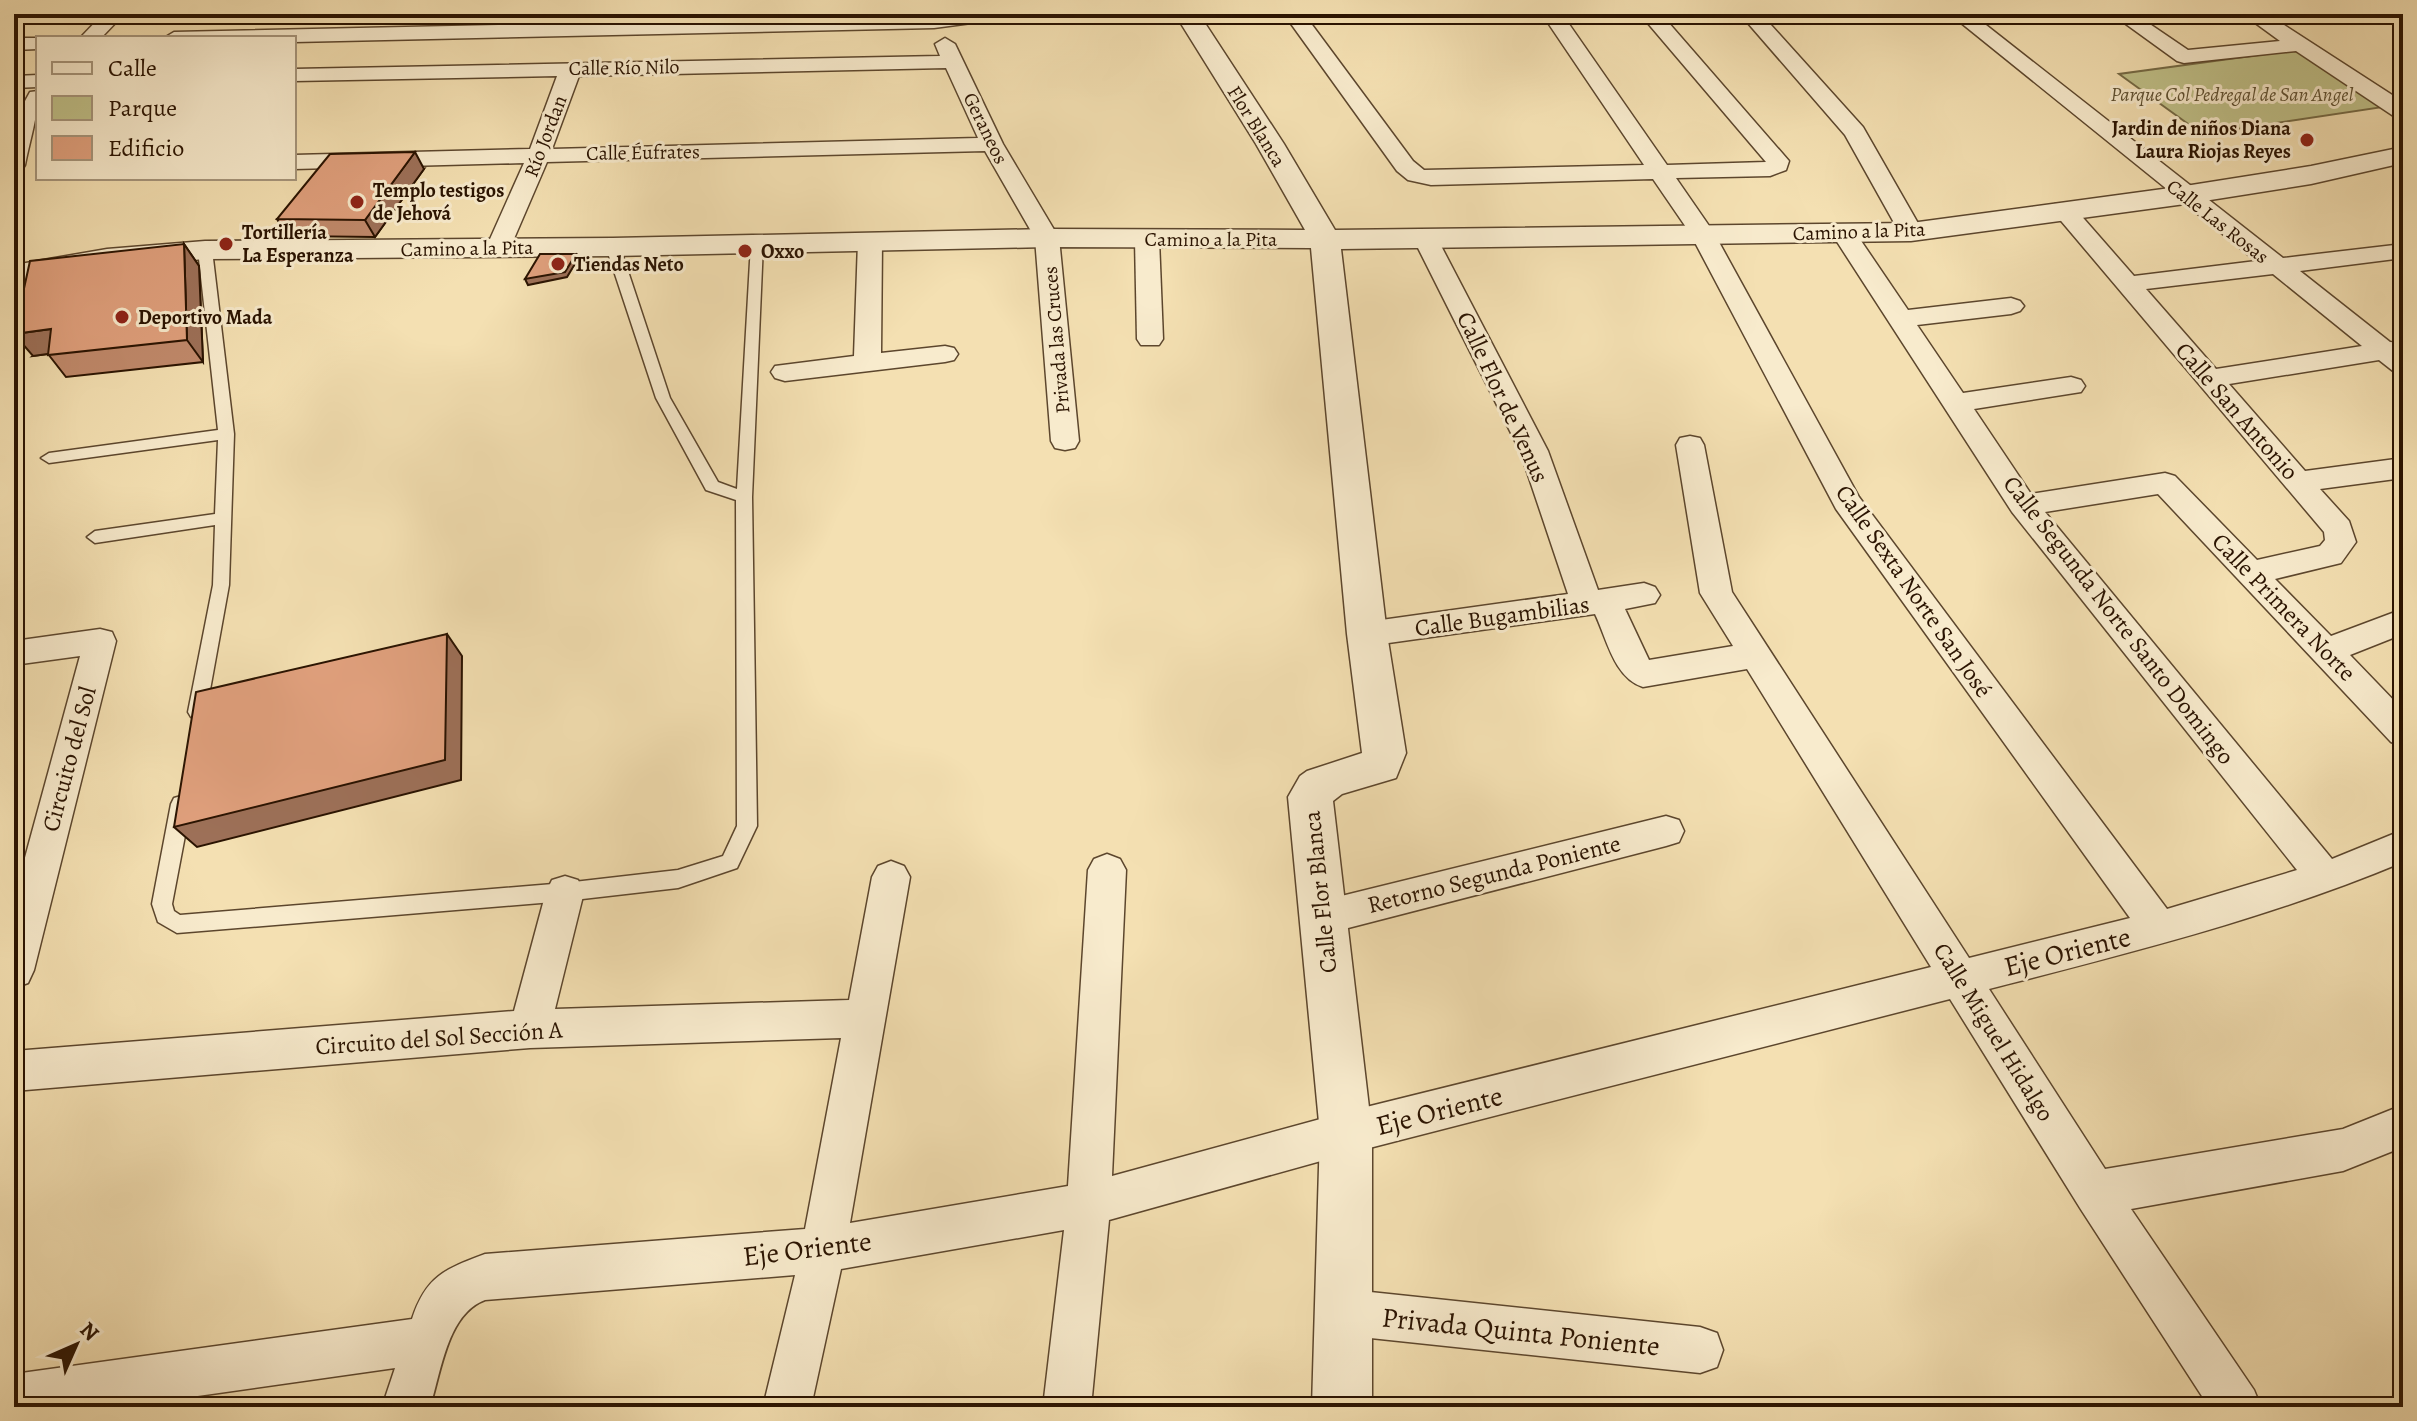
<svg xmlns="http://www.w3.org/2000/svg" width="2417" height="1421" font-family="Alegreya,serif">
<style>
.green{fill:#c0c189;stroke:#756a45;stroke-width:2}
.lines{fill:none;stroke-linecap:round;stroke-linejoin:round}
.service-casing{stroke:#5c462d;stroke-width:3}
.minor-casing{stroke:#5c462d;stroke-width:3}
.tertiary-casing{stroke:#5c462d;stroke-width:3}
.service{fill:#f8ebcd;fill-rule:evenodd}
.minor{fill:#f8ebcd;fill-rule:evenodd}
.tertiary{fill:#f8ebcd;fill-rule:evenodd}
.wall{fill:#c18a6c;stroke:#2a1301;stroke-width:2}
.shaded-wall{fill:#9d7058;stroke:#2a1301;stroke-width:2}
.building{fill:#e0a07d;stroke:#2a1301;stroke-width:2}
.poi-dot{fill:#8f2418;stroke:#f8ebcd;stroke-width:3}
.labels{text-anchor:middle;stroke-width:6;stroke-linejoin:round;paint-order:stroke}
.far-street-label{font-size:20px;fill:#2a1301;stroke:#f8ebcd}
.far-park-label{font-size:20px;font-style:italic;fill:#5e5031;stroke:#f8ebcd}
.far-poi-label{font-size:20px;font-weight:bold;fill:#2a1301;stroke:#f8ebcd;text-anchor:start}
.street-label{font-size:24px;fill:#2a1301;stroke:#f8ebcd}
.near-street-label{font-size:28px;fill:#2a1301;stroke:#f8ebcd}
</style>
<rect width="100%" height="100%" fill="#f4e0b2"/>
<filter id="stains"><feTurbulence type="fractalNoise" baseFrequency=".0025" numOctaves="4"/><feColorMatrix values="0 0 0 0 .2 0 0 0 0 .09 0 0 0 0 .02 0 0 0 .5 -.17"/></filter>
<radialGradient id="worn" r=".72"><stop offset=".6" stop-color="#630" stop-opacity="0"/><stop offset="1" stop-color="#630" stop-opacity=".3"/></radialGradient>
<polygon class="green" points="2296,50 2383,107 2202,134 2119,74"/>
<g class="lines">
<defs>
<g id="service">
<polygon points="757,240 763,244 752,497 757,826 737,868 678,888 565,901 177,933 158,922 152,904 171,804 174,798 181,796 188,798 191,804 172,904 174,911 180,915 565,883 678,870 723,856 737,826 736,500 706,490 656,398 606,247 613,243 620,247 670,398 718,482 737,489 751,244"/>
<polygon points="205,246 212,250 234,434 229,585 206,712 203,717 191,717 188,712 213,585 215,525 95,543 87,537 95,531 215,514 218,440 49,463 41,458 49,453 218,430 198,250"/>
</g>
<g id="minor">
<polygon points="103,14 124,14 101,38 80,38"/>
<polygon points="1004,14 994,20 934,28 294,42 294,38 164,38 174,32"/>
<path d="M1284 14H1304L1413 161 1424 170 1644 165 1542 14H1562L1667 165 1766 162 1640 14H1661L1789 161 1786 170 1770 176 1676 178 1714 233 1859 497 2167 909 2297 870 2012 512 1832 234 1835 229H1853L1908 310 2011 298 2020 301 2024 306 2020 311 2011 314 1917 325 1963 393 2071 377 2081 380 2085 386 2081 392 1974 409 2031 494 2165 473 2175 476 2257 560 2320 546 2325 540 2324 532 2051 209 2055 204H2071L2134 276 2256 261 1950 14H1972L2283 258 2403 244V258L2300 271 2390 342 2403 343V373L2393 371 2379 360 2229 384 2305 471 2403 458V478L2320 489 2349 521 2356 542 2341 563 2275 579 2331 636 2403 609V634L2350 655 2403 710V746L2391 742 2158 494 2045 512 2332 859 2403 830V862C2269 918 2129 953 1989 989L2105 1169 2343 1129 2403 1105V1147L2343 1171 2131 1209 2254 1390 2261 1407H2209L2080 1208 1950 999 1346 1154 1109 1220 1091 1407H1043L1064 1230 841 1269 811 1407H763L795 1275 485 1300C447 1314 441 1373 430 1407H382L395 1368 120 1407H14V1374L412 1319C426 1276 445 1269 485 1254L805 1229 841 1038 530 1048 14 1091V1051L514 1011 546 892 552 880 565 876 578 880 584 892 555 1009 849 1000 872 877 878 866 891 861 904 866 910 877 850 1223 1068 1186 1088 870 1094 859 1107 854 1120 859 1126 870 1112 1176 1346 1112 1931 967 1747 669 1643 687C1614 678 1607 639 1595 614L1367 646 1356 643 1351 634 1356 625 1367 622 1568 594 1520 451 1414 240 1417 235H1435L1438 240 1548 451 1598 590 1644 583 1655 587 1660 595 1655 603 1625 609 1649 660 1733 646 1700 593 1676 445 1680 438 1690 436 1700 438 1704 445 1732 592 1969 958 2130 918 1836 509 1690 233 1653 179 1431 185 1408 180 1397 171ZM2273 274 2362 346 2216 369 2146 289Z"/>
<polygon points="1740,14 1761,14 1863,127 1923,232 1920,237 1902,237 1845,135"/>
<polygon points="2112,14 2135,14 2188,50 2280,41 2243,14 2267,14 2403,102 2403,119 2395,117 2296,51 2184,63 2177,61"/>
<polygon points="2379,14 2403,14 2403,29"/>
<polygon points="14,38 43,38 38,38 38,49 14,50"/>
<path d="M945 38 955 44 1003 144 1059 238 1079 441 1075 448 1065 450 1055 448 1051 441 1035 238 985 151 547 162 510 248 507 253H489L486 248 524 163 294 169V155L530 149 557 76 294 81V69L940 56 935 44ZM946 68 978 138 552 149 579 76Z"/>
<polygon points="38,75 38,87 14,88 14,76"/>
<path d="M38 91C38 117 30 139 25 165L22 170 14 172V121L30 92Z"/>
<polygon points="1147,232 1156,234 1159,239 1163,339 1159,345 1141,345 1137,339 1135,239 1138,234"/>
<polygon points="870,235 879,237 882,242 881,353 945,346 954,348 958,354 954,360 945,362 785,381 775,378 771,372 775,366 854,356 858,242 861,237"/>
<polygon points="100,629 112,632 116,641 34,970 28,983 14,988 14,898 80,656 14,665 14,641"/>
<polygon points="1666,816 1679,820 1684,831 1679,842 1666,846 1321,935 1307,930 1302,918 1307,906 1321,901"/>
<polygon points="1342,1289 1700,1327 1717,1333 1723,1350 1717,1367 1700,1373 1342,1335 1326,1328 1319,1312 1326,1296"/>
</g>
<polygon id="tertiary" points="1175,14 1199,14 1284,144 1335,230 1911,223 2185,186 2311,166 2403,147 2403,163 2311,184 2185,204 1911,241 1341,249 1387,634 1406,753 1396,778 1342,794 1333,801 1372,1133 1372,1407 1312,1407 1320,1133 1288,797 1300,776 1307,771 1362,753 1347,634 1311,248 1047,247 613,256 205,259 107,267 14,283 14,265 107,249 205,241 613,238 1047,229 1305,230 1256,144"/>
</defs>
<use href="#service" class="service-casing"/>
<use href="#minor" class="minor-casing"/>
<use href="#tertiary" class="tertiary-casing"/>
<use href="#service" class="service"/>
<use href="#minor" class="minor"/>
<use href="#tertiary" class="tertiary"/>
</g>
<g class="wall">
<polygon points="424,169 375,237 287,236 277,219"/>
<polygon points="184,244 199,266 203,362 66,377 48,354 33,356"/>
</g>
<g class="shaded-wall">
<polygon points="415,152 424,169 375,237 365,220"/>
<polygon points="184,244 199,266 203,362 187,340"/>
<polygon points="576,254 578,259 567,277 528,285 525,279"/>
<polygon points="51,329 69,351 33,356 14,334"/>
<polygon points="447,634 462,656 461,780 197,847 174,827"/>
</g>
<g class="building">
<polygon points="415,152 365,220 277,219 330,154"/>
<polygon points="184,244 187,340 48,355 51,329 14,334 30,261"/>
<polygon points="540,254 576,254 565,272 525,279"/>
<polygon points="447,634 445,760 174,827 196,692"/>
</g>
<g class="poi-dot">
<circle cx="2307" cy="140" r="8"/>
<circle cx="357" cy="202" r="8"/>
<circle cx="226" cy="244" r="8"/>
<circle cx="745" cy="251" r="8"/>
<circle cx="558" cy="264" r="8"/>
<circle cx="122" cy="317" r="8"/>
</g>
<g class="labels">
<g class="far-street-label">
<text transform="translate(624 67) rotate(-1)" y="7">Calle Río Nilo</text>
<text transform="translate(1257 126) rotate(58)" y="7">Flor Blanca</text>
<text transform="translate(986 128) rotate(64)" y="7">Geraneos</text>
<text transform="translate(545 136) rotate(-69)" y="7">Río Jordan</text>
<text transform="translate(643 152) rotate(-1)" y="7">Calle Éufrates</text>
<text transform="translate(2218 221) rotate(38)" y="7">Calle Las Rosas</text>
<text transform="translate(1859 231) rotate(-2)" y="7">Camino a la Pita</text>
<text x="1211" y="246">Camino a la Pita</text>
<text transform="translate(467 248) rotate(-1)" y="7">Camino a la Pita</text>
<text transform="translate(1056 340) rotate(-95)" y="7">Privada las Cruces</text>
</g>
<g class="far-park-label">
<text x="2232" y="101">Parque Col Pedregal de San Angel</text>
</g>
<g class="far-poi-label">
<text x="2291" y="135" text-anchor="end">Jardin de niños Diana<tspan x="2291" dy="23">Laura Riojas Reyes</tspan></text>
<text x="373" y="197">Templo testigos<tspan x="373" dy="23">de Jehová</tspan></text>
<text x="242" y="239">Tortillería<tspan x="242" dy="23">La Esperanza</tspan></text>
<text x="761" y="258">Oxxo</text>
<text x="574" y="271">Tiendas Neto</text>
<text x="138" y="324">Deportivo Mada</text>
</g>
<g class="street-label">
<text transform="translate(1503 397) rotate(65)" y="8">Calle Flor de Venus</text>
<text transform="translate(2237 411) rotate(49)" y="8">Calle San Antonio</text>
<text transform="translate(1914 591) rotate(55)" y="8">Calle Sexta Norte San José</text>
<text transform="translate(2284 607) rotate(46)" y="8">Calle Primera Norte</text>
<text transform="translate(1502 616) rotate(-8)" y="8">Calle Bugambilias</text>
<text transform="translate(2119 620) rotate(52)" y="8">Calle Segunda Norte Santo Domingo</text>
<text transform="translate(69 759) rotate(-75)" y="8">Circuito del Sol</text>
<text transform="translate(1494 874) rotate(-14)" y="8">Retorno Segunda Poniente</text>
<text transform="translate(1320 892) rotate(-96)" y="8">Calle Flor Blanca</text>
<text transform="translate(1994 1032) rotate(58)" y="8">Calle Miguel Hidalgo</text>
<text transform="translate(439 1038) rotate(-4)" y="8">Circuito del Sol Sección A</text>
</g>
<g class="near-street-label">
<text transform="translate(2067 951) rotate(-14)" y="10">Eje Oriente</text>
<text transform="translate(1439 1110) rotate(-14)" y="10">Eje Oriente</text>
<text transform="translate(807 1248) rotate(-7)" y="10">Eje Oriente</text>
<text transform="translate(1521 1331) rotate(6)" y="10">Privada Quinta Poniente</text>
</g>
</g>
<rect width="2417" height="1421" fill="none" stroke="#f4e0b2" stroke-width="48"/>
<rect x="16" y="16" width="2385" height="1389" fill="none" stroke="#2a1301" stroke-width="4"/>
<rect x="24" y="24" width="2369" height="1373" fill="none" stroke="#2a1301" stroke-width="2"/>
<rect x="36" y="36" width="260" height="144" fill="#f8ebcd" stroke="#a6957b" stroke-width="2"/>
<rect x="52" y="62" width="40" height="12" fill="#f8ebcd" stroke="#a6957b" stroke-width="2"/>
<text x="108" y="76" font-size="24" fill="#2a1301">Calle</text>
<rect x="52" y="96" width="40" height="24" fill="#c0c189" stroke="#a6957b" stroke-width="2"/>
<text x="108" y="116" font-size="24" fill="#2a1301">Parque</text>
<rect x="52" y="136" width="40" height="24" fill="#e0a07d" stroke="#a6957b" stroke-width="2"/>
<text x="108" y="156" font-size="24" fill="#2a1301">Edificio</text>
<g transform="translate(76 1345) rotate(45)" stroke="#f8ebcd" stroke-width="6" paint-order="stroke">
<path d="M0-6L14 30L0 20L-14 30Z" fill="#2a1301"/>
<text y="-12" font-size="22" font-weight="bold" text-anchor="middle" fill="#2a1301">N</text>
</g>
<rect width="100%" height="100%" filter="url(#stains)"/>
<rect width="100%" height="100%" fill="url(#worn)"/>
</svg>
